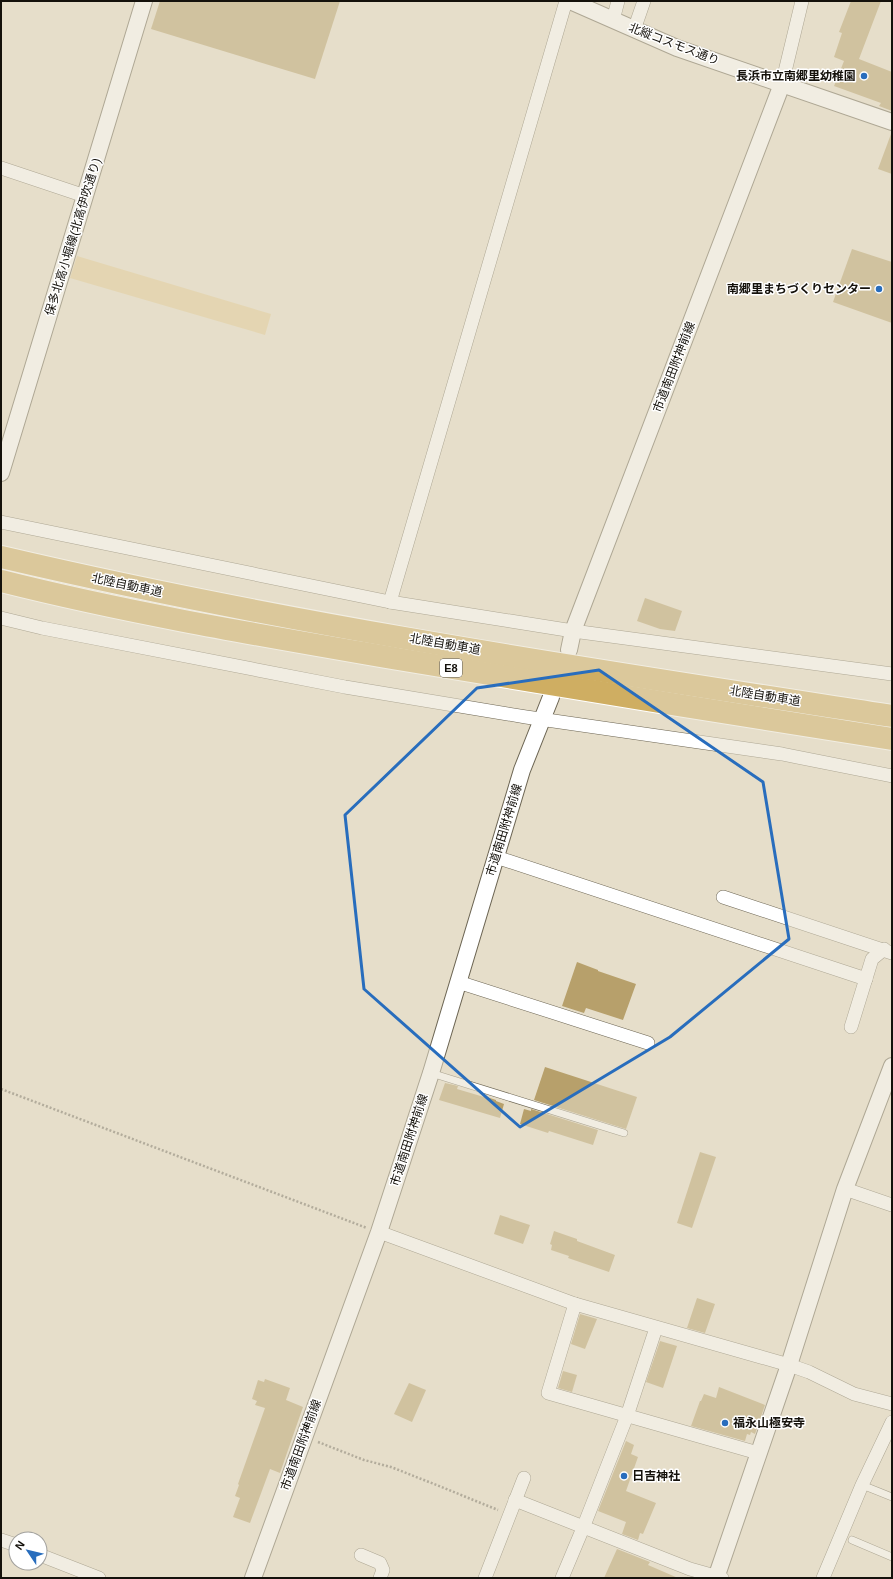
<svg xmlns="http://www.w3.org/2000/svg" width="893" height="1579" font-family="Helvetica,'Noto Sans JP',sans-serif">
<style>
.green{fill:#e3cb95}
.building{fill:#b7a06b}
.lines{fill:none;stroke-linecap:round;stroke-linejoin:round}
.service-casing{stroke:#6c6553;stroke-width:8}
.minor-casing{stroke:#6c6553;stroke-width:14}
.tertiary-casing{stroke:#6c6553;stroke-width:18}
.motorway-casing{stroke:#fff;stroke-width:24}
.path{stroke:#767064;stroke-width:2.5;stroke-dasharray:2 2;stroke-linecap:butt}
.service{stroke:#fff;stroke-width:7}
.minor{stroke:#fff;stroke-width:13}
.tertiary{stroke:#fff;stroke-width:16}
.motorway{stroke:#cfae62;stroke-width:22}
.marked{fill:none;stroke:#286dbd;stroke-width:3;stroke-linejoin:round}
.poi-dot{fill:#286dbd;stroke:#fff;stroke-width:1.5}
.labels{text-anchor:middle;stroke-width:3;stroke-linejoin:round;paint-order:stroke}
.shield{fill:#fff;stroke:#5a5854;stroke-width:1}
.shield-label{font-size:11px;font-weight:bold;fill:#14110b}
.street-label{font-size:12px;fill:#14110b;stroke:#fff}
.poi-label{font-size:12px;font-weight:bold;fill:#14110b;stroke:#fff;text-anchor:end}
</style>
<rect width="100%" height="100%" fill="#e6deca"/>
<polygon class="green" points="77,256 271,314 265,335 70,278"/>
<g class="building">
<polygon points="160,1 340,1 315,79 151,29"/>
<polygon points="851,1 881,1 859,59 892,72 892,111 879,106 881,103 834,86 844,61 834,57 842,33 839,32"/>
<polygon points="891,134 892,135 892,174 878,169"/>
<polygon points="852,249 892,262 892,323 833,302"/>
<polygon points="645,598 682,611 675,631 660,629 637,621"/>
<polygon points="577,962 598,970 598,971 636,984 623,1020 586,1008 584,1013 562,1006"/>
<polygon points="545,1067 637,1097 626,1129 534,1100"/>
<polygon points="445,1083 458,1086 457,1089 484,1097 484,1096 496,1100 496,1101 504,1104 500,1118 439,1100"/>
<polygon points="524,1109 531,1111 531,1109 598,1130 593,1145 549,1131 548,1133 520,1124"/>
<polygon points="700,1152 716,1157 692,1228 677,1223"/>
<polygon points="500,1215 530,1225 523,1244 494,1234"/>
<polygon points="554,1231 577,1239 577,1241 615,1255 609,1272 568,1258 569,1256 551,1250 552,1245 550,1244"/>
<polygon points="697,1298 715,1304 705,1333 687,1328"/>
<polygon points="580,1314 597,1319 585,1349 571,1344"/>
<polygon points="660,1341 677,1346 663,1388 646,1382"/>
<polygon points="563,1371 577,1375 572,1392 558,1388"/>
<polygon points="265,1379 290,1388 286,1400 303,1407 280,1473 270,1469 250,1523 233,1517 240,1498 235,1496 239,1485 238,1484 265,1408 255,1405 257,1401 252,1399 258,1380 264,1382"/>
<polygon points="409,1383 426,1390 412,1422 394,1414"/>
<polygon points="719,1387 765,1405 755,1434 751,1432 750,1435 747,1434 745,1441 691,1426 700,1401 701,1401 704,1394 716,1398"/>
<polygon points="626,1441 634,1445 631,1454 638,1457 626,1491 656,1503 643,1534 640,1533 638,1540 622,1534 626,1522 598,1511"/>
<polygon points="617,1549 650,1562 648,1565 678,1578 604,1578"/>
</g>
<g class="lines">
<defs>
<g id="service">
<polyline points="431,1073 624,1133"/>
<polyline points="862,1485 892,1497"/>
<polyline points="852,1540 892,1557"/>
</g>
<g id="minor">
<polyline points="613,20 618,1"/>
<polyline points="634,30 644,1"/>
<polyline points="782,84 802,1"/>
<polyline points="1,168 85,196"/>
<polyline points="1,522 390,602 573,631 892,674"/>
<polyline points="390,602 566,1"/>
<polyline points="1,618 42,628 345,687 526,717 782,754 892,776"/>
<polyline points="496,857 866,979"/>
<polyline points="723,897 892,953"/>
<polyline points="458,982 648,1043"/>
<polyline points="851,1027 872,959 884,949"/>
<polyline points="845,1189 892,1205"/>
<polyline points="379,1232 575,1304 789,1365 809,1372 854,1394 892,1404"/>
<polyline points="575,1304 548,1393 758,1453"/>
<polyline points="515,1500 690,1569 722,1578"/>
<polyline points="1,1540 16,1545"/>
<polyline points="40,1555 99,1578"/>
<polyline points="361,1555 380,1563 383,1570 380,1578"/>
<polyline points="485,1578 524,1478"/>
<polyline points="562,1578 583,1528 627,1416 656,1328"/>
<polyline points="823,1578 862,1485 892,1422"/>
</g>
<g id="tertiary">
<polyline points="570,1 677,48 892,122"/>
<polyline points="1,473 144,1"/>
<polyline points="569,650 573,631 782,84"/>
<polyline points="253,1578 379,1232 431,1073 522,770 551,697"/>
<polyline points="716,1578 789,1365 845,1189 892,1066"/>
</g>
<g id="motorway">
<path d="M1 557C295 626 594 670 892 716"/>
<path d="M1 581C132 614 265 636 398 659 563 687 727 713 892 739"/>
</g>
</defs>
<use href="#service" class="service-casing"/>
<use href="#minor" class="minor-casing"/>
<use href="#tertiary" class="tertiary-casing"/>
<use href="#motorway" class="motorway-casing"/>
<g class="path">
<polyline points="1,1089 367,1228"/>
<polyline points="318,1442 364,1460 391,1467 434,1484 498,1510"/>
</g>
<use href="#service" class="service"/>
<use href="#minor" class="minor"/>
<use href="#tertiary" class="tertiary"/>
<use href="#motorway" class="motorway"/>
</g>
<path d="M0 0H893V1579H0ZM599 670 763 782 789 939 670 1037 520 1127 364 989 345 815 477 688Z" fill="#e6deca" fill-opacity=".55" fill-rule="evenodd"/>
<path class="marked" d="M599 670 763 782 789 939 670 1037 520 1127 364 989 345 815 477 688Z"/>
<g class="poi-dot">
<circle cx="864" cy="76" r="4"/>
<circle cx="879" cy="289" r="4"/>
<circle cx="725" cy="1423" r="4"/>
<circle cx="624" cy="1476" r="4"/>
</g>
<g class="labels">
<rect class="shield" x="440" y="659" width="22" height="18" rx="3"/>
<g class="shield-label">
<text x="451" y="672">E8</text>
</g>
<g class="street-label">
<text transform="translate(674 44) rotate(21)" y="4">北縦コスモス通り</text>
<text transform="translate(73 237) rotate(-73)" y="4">保多北高小堀線(北高伊吹通り)</text>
<text transform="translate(674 367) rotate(-69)" y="4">市道南田附神前線</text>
<text transform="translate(127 585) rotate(12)" y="4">北陸自動車道</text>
<text transform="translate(445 644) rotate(10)" y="4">北陸自動車道</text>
<text transform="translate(765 696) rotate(9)" y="4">北陸自動車道</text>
<text transform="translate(504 830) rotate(-73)" y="4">市道南田附神前線</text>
<text transform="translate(409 1140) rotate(-72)" y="4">市道南田附神前線</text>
<text transform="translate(301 1445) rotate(-70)" y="4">市道南田附神前線</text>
</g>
<g class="poi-label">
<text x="856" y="80">長浜市立南郷里幼稚園</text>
<text x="871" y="293">南郷里まちづくりセンター</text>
<text x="733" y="1427" text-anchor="start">福永山極安寺</text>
<text x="632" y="1480" text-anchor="start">日吉神社</text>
</g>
</g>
<rect width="893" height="1579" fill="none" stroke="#14110b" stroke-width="4"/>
<g transform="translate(28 1551) rotate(305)"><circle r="19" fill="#ffffff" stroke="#a1a09d"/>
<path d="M0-3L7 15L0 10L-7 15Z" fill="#286dbd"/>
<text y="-6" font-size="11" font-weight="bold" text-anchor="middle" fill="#14110b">N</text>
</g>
</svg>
